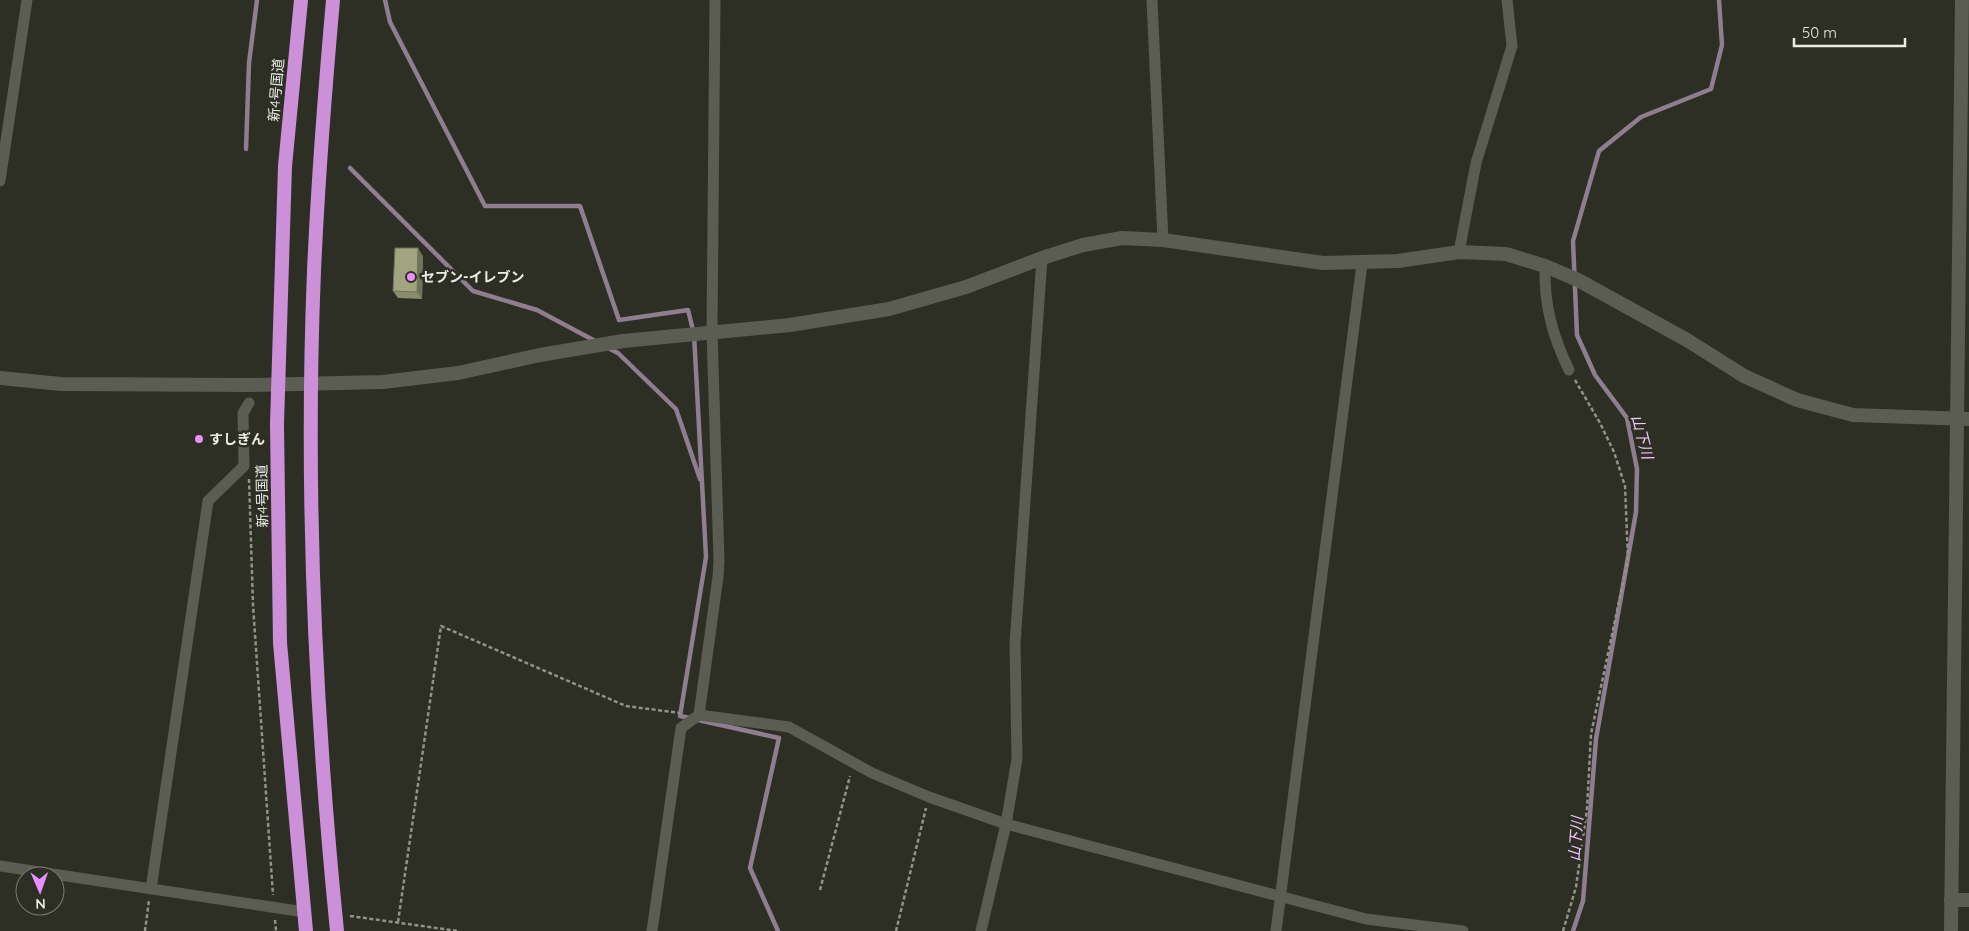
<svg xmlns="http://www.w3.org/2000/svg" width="1969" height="931" font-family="Quicksand,'Noto Sans JP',sans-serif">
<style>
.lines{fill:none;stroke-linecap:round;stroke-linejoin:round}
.stream{stroke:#8e7e90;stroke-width:4.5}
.path{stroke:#91928a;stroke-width:2.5;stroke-dasharray:4 2.5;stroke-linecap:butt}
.minor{stroke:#5b5d52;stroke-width:11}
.tertiary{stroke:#5b5d52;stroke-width:14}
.trunk{stroke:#cb90d8;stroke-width:14}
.wall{fill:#8a8d6c}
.shaded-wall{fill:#717358}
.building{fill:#a1a47e;stroke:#717358}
.poi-dot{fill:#e88eff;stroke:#2d2e24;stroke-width:2}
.labels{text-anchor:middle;stroke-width:5;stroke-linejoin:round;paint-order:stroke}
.street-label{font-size:14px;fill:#ebece6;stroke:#2d2e24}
.poi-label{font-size:14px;font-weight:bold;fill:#ebece6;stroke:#2d2e24;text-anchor:start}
.water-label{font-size:15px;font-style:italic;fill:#f1c7fb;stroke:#2d2e24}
</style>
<rect width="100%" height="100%" fill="#2d2e24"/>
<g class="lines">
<g class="stream">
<polyline points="385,0 390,22 485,206 580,206 619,320 688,310 694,334 706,557 680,716 690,718"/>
<polyline points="246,149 249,63 257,0"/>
<polyline points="350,168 473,291 537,310 597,342"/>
<polyline points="608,348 618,353 676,409 700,479"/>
<polyline points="698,720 779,738 750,868 778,931"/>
<polyline points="1573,931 1583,901 1596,739 1636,512 1637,469 1627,418 1595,375 1577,335 1573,241 1599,151 1641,117 1711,89 1722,45 1719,0"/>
</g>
<g class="path">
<polyline points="249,479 253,605 273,895"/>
<polyline points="820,890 850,776"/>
<polyline points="350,916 458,931"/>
<polyline points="275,920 276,931"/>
<polyline points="398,922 441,626 626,706 680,713"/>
<polyline points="145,931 149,900"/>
<polyline points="896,931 926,808"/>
<polyline points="1563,931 1576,887 1587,809 1591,734 1628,559 1625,486 1614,452 1600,423 1575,380"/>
</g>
<g class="minor">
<polyline points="1152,0 1163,240"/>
<polyline points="0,181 27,0"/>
<polyline points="1459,252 1476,163 1512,46 1507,0"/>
<path d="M1545 266C1544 304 1552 335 1569 370"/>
<polyline points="699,715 789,727 872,773 929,797 1006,824 1366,919 1463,931"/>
<polyline points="0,866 304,912"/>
<polyline points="151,889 208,501 244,466 243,413 249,403"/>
<polyline points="652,931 681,728 699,715 718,577 719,561 712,332 715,0"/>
<polyline points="981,931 1006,824 1017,759 1015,644 1042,258"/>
<polyline points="1276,931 1362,264"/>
</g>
<g class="tertiary">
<polyline points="0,378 61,384 249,385 383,382 458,373 540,355 623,341 790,325 889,309 966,287 1042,258 1083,245 1122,238 1163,240 1323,263 1398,261 1459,252 1506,254 1545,266 1578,280 1687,340 1744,376 1797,400 1853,415 1969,419"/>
<polyline points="1951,900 1969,900"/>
<polyline points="1951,931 1962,0"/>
</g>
<g class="trunk">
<polyline points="301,0 285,166 277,424 280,643 306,931"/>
<path d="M333 0C325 90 318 181 314 271 305 491 315 712 337 931"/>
</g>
</g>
<polygon class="wall" points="423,256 422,299 398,298 393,291"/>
<polygon class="shaded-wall" points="418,248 423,256 422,299 417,292"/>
<polygon class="building" points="395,248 418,248 417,292 393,291"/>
<g class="poi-dot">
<circle cx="411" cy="277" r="5"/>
<circle cx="199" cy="439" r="5"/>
</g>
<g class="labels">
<g class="street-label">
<text transform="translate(276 90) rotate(-85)" y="5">新4号国道</text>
<text transform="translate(262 496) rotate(-91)" y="5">新4号国道</text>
</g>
<g class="poi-label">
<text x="421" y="282">セブン-イレブン</text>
<text x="209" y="444">すしぎん</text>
</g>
<g class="water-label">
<text transform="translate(1642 437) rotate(75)" y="5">山下川</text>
<text transform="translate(1576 839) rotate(-86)" y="5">山下川</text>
</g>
</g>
<g transform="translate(40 891) rotate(178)"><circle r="24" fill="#2d2e24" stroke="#797a72"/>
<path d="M0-4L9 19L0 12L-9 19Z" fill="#e88eff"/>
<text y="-8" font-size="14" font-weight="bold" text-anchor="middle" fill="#ebece6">N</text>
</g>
<path d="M1794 38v8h111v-8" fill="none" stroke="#ebece6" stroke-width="2.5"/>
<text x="1802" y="38" font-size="15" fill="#ebece6" stroke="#2d2e24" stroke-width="4" paint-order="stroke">50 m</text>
</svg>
